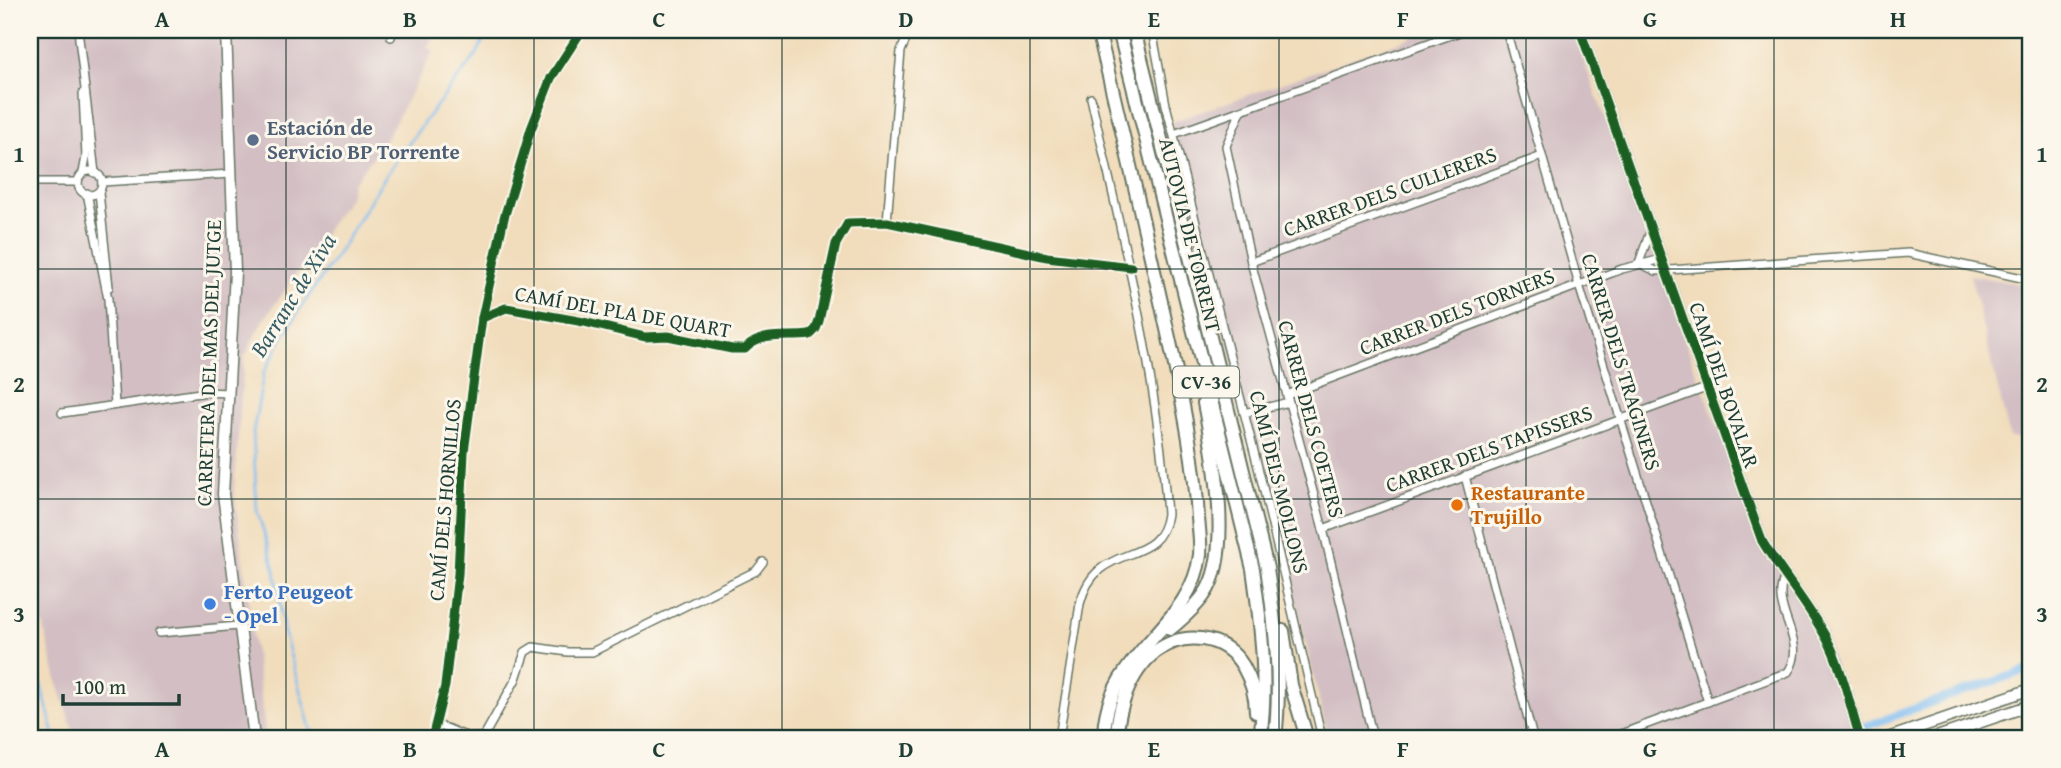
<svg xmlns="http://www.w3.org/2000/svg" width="2061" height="768" font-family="'Gentium Book Plus',serif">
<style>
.industrial{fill:#d2bec3}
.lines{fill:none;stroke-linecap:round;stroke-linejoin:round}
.stream{stroke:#7dbcf1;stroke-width:2.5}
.canal{stroke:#7dbcf1;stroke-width:8}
.street-casing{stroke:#687564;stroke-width:10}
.secondary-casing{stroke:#687564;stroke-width:13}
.highway-casing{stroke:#687564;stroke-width:16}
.street{stroke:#fff;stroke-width:7}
.secondary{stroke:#fff;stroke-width:10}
.highway{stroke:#fff;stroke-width:12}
.cycleway-casing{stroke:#fbf7ec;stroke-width:13}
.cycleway{stroke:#1b5e20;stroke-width:9}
.grid{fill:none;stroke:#1f3d34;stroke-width:2;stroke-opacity:0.55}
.service-dot{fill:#5c6f8a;stroke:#fbf7ec;stroke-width:2.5}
.food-dot{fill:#e8710a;stroke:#fbf7ec;stroke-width:2.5}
.shop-dot{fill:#3f7fe0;stroke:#fbf7ec;stroke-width:2.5}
.labels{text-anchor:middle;stroke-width:6;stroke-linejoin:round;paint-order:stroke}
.shield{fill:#fbf7ec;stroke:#61756b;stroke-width:2}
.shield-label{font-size:19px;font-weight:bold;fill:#1f3d34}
.service-label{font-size:21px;font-weight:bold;fill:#4e5e75;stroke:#fbf7ec;text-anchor:start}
.street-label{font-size:21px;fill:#1f3d34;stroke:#fbf7ec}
.food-label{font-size:21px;font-weight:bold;fill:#c56008;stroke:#fbf7ec;text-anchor:start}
.shop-label{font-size:21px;font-weight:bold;fill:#366cbe;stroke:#fbf7ec;text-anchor:start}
.water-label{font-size:23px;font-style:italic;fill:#365d63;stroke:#fbf7ec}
.neatline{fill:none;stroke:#1f3d34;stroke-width:2.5}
.grid-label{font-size:23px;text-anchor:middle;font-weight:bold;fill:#1f3d34}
</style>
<rect width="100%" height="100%" fill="#fbf7ec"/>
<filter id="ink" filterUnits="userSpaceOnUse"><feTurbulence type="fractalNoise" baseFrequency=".0143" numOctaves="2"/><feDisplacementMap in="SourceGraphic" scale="14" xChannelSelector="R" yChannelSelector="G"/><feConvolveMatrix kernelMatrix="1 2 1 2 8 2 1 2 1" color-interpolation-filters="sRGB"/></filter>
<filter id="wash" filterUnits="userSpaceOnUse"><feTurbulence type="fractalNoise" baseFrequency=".00686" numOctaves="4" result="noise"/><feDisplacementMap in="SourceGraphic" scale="28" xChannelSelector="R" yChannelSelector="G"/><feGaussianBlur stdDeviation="1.57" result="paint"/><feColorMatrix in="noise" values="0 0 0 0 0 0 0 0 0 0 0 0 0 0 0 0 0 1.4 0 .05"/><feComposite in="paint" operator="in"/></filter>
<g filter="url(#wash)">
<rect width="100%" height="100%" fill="#f1ddbc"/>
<g class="industrial">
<polygon points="30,30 437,30 427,48 434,50 382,146 352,183 350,196 258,329 244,358 234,490 266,738 76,738 73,731 58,684 41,616 30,551"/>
<polygon points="1433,30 1572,30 1654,249 1696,372 1762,538 1829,649 1857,738 1328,738 1274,507 1255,453 1172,122"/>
<polygon points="1970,275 2031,286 2031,438 2010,438"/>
</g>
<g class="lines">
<g class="stream">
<polyline points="30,643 55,738"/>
<polyline points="313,738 284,632 275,570 257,510 253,432 264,372 299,310 337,255 382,181 427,118 477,54 488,30"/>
</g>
<polyline class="canal" points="1833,738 1944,698 2031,669"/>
</g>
</g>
<g filter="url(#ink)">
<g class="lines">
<defs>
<g id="street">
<polyline points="78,30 95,173"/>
<polyline points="1152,30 1166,105 1263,487 1322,738"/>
<polyline points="1506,30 1579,285 1708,702"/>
<polyline points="391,37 392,30"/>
<polyline points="83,93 86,157 83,173"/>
<polyline points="1241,111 1226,146 1251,262 1323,529 1373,738"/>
<polyline points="1174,134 1465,30"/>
<circle cx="90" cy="183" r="12"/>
<polyline points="30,182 78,182"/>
<polyline points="102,182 231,174"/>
<polyline points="99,192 109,287"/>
<polyline points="87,193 108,299 115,405"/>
<polyline points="887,222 901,51 910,30"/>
<polyline points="1251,262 1542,156"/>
<polyline points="1639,263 1656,271 1908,253 2031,280"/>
<polyline points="1639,263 1651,229"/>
<path d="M482 318 506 308 584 322 645 337 668 336 732 349H745C763 331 786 338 810 335L816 329 819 321 836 244 848 223 887 222 1047 257 1131 267"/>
<polyline points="1287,395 1622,269 1662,259"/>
<polyline points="62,413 207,392 228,393"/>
<polyline points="1244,413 1289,402"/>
<polyline points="1465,476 1533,738"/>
<polyline points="1323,529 1706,388"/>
<polyline points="159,633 238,626"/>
<path d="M435 725C453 728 466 741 484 736L516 679 525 652 533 647 568 652H592L756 571 763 562"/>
<polyline points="432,738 445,686 458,574 464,452 482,318 504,218 531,129 551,78 582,30"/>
<path d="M1059 738 1080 604C1096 538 1160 570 1167 514 1157 372 1122 236 1091 98"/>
<path d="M1610 738 1788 672C1810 640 1768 610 1785 576"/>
</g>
<g id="secondary">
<polyline points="226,30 235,272 223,494 254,738"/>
<path d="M1580 30 1762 541C1783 576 1811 607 1830 645 1843 671 1851 710 1860 738"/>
<polyline points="1888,738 2031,689"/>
<polyline points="1934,738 2031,705"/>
</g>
<g id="highway">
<path d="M1098 30C1124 138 1149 247 1173 356 1184 409 1195 463 1198 518 1199 530 1201 543 1200 555 1191 630 1104 652 1104 738"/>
<path d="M1119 30 1253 569C1261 625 1268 682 1260 738"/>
<path d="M1134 30 1267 568C1275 624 1282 681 1275 738"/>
<path d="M1170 629C1182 619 1195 608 1204 595 1234 554 1213 450 1204 403"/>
<polyline points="1283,631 1291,685 1307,738"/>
<path d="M1118 738C1116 724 1120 710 1125 696 1131 680 1141 663 1155 652 1184 630 1224 635 1243 666 1251 680 1256 697 1256 712"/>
</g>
</defs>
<use href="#street" class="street-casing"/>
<use href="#secondary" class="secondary-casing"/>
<use href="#highway" class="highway-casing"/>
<use href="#street" class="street"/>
<use href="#secondary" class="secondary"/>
<use href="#highway" class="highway"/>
<defs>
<g id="cycleway">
<path d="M1580 30 1762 541C1783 576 1811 607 1830 645 1843 671 1851 710 1860 738"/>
<path d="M482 318 506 308 584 322 645 337 668 336 732 349H745C763 331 786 338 810 335L816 329 819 321 836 244 848 223 887 222 1047 257 1131 267"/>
<polyline points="432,738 445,686 458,574 464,452 482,318 504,218 531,129 551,78 582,30"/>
</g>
</defs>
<use href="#cycleway" class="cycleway-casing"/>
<use href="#cycleway" class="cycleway"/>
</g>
</g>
<path class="grid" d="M286 30V738M534 30V738M782 30V738M1030 30V738M1279 30V738M1526 30V738M1774 30V738M30 269H2031M30 499H2031"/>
<circle class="service-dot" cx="253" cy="140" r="7"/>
<circle class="food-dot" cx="1457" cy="505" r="7"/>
<circle class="shop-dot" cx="210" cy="604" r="7"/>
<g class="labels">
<rect class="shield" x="1173" y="366.5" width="66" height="31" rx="5"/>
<g class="shield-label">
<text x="1206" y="389">CV-36</text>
</g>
<g class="service-label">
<text x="267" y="135">Estación de<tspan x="267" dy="24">Servicio BP Torrente</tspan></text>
</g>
<g class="street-label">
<text transform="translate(1390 192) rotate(-20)" y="7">CARRER DELS CULLERERS</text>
<text transform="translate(1190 235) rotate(76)" y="7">AUTOVIA DE TORRENT</text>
<text transform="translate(623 312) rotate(10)" y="7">CAMÍ DEL PLA DE QUART</text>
<text transform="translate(1457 312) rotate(-21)" y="7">CARRER DELS TORNERS</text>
<text transform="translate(1621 362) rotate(73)" y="7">CARRER DELS TRAGINERS</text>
<text transform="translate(209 363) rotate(-88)" y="7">CARRETERA DEL MAS DEL JUTGE</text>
<text transform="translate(1724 385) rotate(71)" y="7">CAMÍ DEL BOVALAR</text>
<text transform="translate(1311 419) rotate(75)" y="7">CARRER DELS COETERS</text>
<text transform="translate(1489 449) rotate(-20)" y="7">CARRER DELS TAPISSERS</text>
<text transform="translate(1279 482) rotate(76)" y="7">CAMÍ DELS MOLLONS</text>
<text transform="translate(445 500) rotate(-85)" y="7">CAMÍ DELS HORNILLOS</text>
</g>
<g class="food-label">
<text x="1471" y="500">Restaurante<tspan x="1471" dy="24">Trujillo</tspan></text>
</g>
<g class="shop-label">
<text x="224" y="599">Ferto Peugeot<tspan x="224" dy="24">- Opel</tspan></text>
</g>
<g class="water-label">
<text transform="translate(293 295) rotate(-58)" y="8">Barranc de Xiva</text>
</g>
</g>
<rect width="2061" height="768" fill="none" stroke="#fbf7ec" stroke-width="77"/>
<path d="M63 694v10h116v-10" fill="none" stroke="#1f3d34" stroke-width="3.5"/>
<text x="74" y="694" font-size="21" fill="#1f3d34" stroke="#fbf7ec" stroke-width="5" paint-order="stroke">100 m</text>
<rect x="38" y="38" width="1984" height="692" class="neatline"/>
<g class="grid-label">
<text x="162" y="27">A</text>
<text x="410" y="27">B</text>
<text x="659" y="27">C</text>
<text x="906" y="27">D</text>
<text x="1154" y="27">E</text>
<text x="1403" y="27">F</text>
<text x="1650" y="27">G</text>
<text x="1898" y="27">H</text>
<text x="19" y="162">1</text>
<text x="2042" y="162">1</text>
<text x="19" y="392">2</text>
<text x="2042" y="392">2</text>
<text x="19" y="622">3</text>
<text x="2042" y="622">3</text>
<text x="162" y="757">A</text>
<text x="410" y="757">B</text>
<text x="659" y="757">C</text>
<text x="906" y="757">D</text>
<text x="1154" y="757">E</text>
<text x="1403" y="757">F</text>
<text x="1650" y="757">G</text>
<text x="1898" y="757">H</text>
</g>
</svg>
